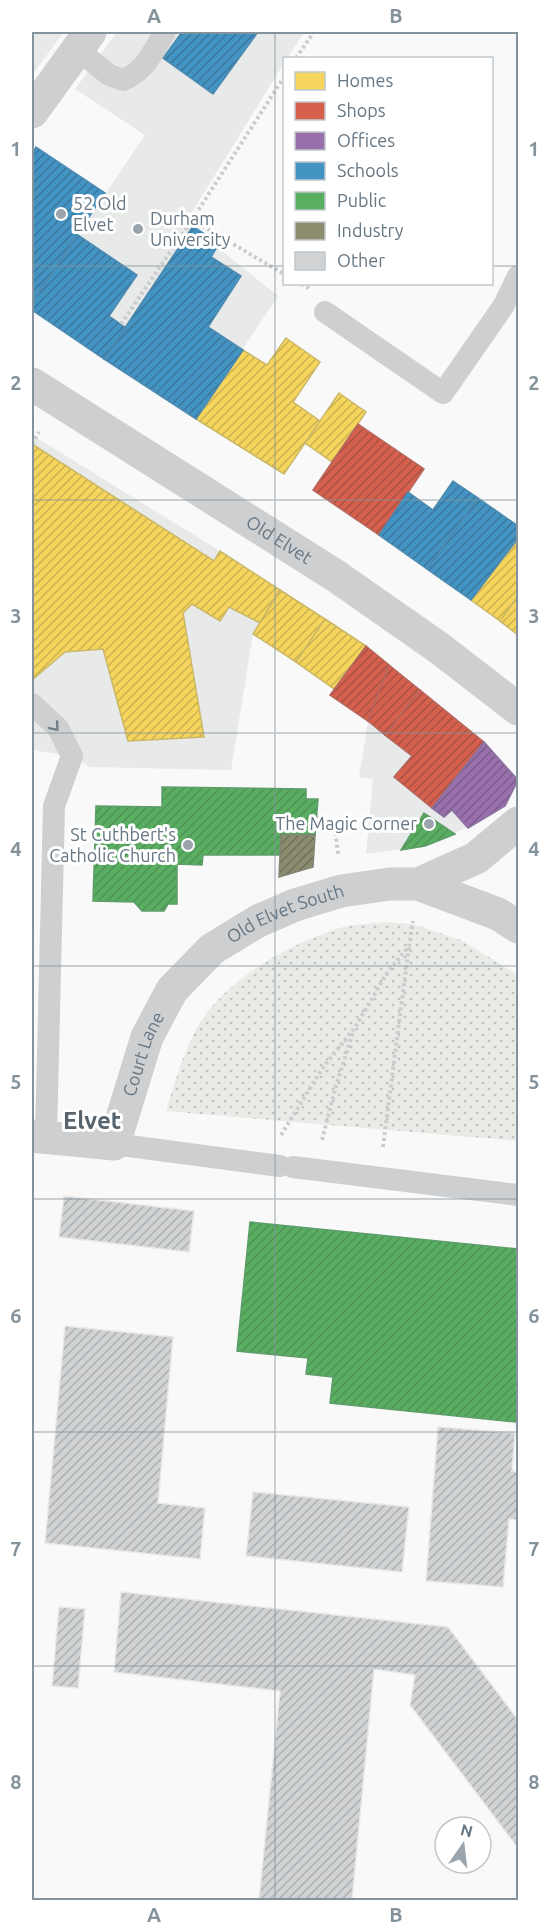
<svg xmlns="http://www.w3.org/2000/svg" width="550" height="1932" font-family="Ubuntu,sans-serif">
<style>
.built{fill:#e8e9e9}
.grass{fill:url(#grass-dots)}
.homes{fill:url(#homes-hatch);stroke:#cab868;stroke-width:1.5}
.shops{fill:url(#shops-hatch);stroke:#b4675d;stroke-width:1.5}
.offices{fill:url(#offices-hatch);stroke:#89729f;stroke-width:1.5}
.schools{fill:url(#schools-hatch);stroke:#4d8ab0;stroke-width:1.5}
.public{fill:url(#public-hatch);stroke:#5d9d6b;stroke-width:1.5}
.industry{fill:url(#industry-hatch);stroke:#808574;stroke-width:1.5}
.building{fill:url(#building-hatch);stroke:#e8e8e8;stroke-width:1.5}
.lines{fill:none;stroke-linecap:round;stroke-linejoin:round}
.path{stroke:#cbcccd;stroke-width:4;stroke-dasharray:3 3;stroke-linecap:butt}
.service{stroke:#cecfd0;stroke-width:22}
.minor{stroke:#cecfd0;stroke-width:33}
.oneway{stroke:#707f8b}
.grid{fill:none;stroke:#84929c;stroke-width:1.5;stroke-opacity:0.55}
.poi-dot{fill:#99a4ac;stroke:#fff;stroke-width:2}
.labels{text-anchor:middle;stroke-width:6;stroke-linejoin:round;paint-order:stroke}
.poi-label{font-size:18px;fill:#657683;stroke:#fff;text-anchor:start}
.street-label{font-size:18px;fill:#657683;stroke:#fff}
.district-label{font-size:24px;font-weight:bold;fill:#57646e;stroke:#fff}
.neatline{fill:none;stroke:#84929c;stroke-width:2}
.grid-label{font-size:20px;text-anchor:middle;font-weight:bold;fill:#84929c}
</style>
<defs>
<pattern id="grass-dots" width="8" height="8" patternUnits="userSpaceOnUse" patternTransform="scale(1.5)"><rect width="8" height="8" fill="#e8ebe6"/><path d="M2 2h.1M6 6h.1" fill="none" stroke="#c0c3c0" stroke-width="1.8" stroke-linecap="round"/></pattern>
<pattern id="homes-hatch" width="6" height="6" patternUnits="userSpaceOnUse" patternTransform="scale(1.5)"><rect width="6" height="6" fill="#f6d55c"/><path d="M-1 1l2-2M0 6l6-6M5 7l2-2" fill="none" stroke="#cbb151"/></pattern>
<pattern id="shops-hatch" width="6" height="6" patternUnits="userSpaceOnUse" patternTransform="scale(1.5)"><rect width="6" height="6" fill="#d6604d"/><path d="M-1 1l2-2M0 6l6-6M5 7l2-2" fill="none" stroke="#a85144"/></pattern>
<pattern id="offices-hatch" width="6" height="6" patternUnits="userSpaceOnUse" patternTransform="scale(1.5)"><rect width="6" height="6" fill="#9970ab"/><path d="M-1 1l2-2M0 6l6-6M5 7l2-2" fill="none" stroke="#7a5d8a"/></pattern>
<pattern id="schools-hatch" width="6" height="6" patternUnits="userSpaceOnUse" patternTransform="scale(1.5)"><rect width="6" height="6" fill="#4393c3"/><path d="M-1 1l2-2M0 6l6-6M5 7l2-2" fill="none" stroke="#3a779c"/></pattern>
<pattern id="public-hatch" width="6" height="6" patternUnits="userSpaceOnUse" patternTransform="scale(1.5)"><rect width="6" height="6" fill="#5aae61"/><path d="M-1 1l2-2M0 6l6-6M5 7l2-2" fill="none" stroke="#4e9255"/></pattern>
<pattern id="industry-hatch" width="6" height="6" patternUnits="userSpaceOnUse" patternTransform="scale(1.5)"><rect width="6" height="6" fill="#8c8c6e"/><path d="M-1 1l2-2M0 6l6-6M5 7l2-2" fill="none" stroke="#70725c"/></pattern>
<pattern id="building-hatch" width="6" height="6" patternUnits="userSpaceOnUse" patternTransform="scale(1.5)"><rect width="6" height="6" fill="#d0d2d3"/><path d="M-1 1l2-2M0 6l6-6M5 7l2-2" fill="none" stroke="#acafb1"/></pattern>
</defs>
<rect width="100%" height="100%" fill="#f9f9f9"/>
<g class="built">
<polygon points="32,32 64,32 32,75"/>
<polygon points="117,32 305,32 287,58 284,58 284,63 186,222 278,296 196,419 32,310 32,303 145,135 75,89"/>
<polygon points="32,435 220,551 280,590 253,634 231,770 90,767 72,756 32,750"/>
<polygon points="389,665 484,742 518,780 505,806 443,840 425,846 366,854 373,779 359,777 368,721"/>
</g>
<path class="grass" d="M384 922 412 924 461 940 518 975V1141L166 1111C175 1082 183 1053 198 1026 227 978 290 943 343 927 355 924 370 924 384 922Z"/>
<g class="homes">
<polygon points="286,338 320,362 293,402 320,421 284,474 196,419 243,350 267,365"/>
<polygon points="339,393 366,412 332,462 305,443"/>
<polygon points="32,444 214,561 220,551 280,590 260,623 229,607 220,621 192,604 183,613 204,737 128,741 103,649 65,652 32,680"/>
<polygon points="517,541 518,542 518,596 500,621 471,600"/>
<polygon points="280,590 325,619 296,662 253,634"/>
<polygon points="518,596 518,635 500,621"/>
<polygon points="325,619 366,646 334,689 296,662"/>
</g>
<g class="shops">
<polygon points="358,424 424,469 379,535 313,490"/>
<polygon points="366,646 389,665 368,721 330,695"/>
<polygon points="389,665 420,690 385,735 368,721"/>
<polygon points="420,690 484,742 432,808 394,777 412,756 385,735"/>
</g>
<polygon class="offices" points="484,742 518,780 505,806 468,828 452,810 444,817 432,808"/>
<g class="schools">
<polygon points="182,32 258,32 213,94 163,58"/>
<polygon points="36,147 105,193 32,303 32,154"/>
<polygon points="193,226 219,244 211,257 241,276 208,327 243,350 196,419 104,359"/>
<polygon points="78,235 137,275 109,316 126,328 104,359 32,310 32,303"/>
<polygon points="453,481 478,498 427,569 379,535 408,492 433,510"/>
<polygon points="478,498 518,526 518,538 471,600 427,569"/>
</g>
<g class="public">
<polygon points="162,787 306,789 306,799 318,799 315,835 281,835 280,855 203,855 202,865 177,864 177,904 168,904 164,911 142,911 134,902 93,901 96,806 162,807"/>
<polygon points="424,813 455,834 425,846 401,850"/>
<polygon points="250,1222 518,1249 518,1397 516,1422 330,1403 333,1377 306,1374 308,1358 237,1351"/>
</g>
<polygon class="industry" points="281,835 315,835 313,867 279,877"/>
<g class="building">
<polygon points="64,1196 194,1211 189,1252 59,1237"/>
<polygon points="65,1326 173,1337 158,1503 205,1508 200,1559 45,1543"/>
<polygon points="438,1427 515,1433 512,1471 518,1472 518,1520 509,1519 503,1587 426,1581"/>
<polygon points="253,1492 409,1507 402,1572 246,1556"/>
<polygon points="121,1592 448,1627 518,1720 518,1848 410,1705 415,1675 374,1669 352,1900 259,1900 280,1691 114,1672"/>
<polygon points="59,1607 85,1609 78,1688 52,1686"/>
</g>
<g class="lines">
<g class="path">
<polyline points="296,58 314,32"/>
<polyline points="192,220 284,274"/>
<polyline points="301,284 309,288"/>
<polyline points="121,324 192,220 284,77"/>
<polyline points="32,444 39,432"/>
<polyline points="317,818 334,820 338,854"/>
<polyline points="281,1135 322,1069 356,1026 387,973 409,946 413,921"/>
<polyline points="322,1140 336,1086 354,1029"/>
<polyline points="383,1147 409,946"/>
</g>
<g class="service">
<path d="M77 49 109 75 123 80C146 71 153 51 165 32"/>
<polyline points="325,312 443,393 504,305 518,276"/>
<polyline points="32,704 58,728 72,756 54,806 46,1137"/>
<polyline points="114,1144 280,1166"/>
<polyline points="293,1167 518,1195"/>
</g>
<g class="minor">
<polyline points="32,112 90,32"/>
<path id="s1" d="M32 384 336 576 439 648 518 709"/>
<polyline points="418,884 476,858 518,823"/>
<path id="s2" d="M32 1136 114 1144 147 1037 172 990 212 949 258 921 295 905 341 891 390 884H418L498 914 518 927"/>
</g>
</g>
<defs><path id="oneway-chevron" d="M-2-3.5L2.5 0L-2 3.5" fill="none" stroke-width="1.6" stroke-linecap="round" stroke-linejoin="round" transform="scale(1.5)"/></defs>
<use class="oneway" href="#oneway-chevron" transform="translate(55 727) rotate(50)"/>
<path class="grid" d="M275 32V1900M32 266H284M492 266H518M32 500H518M32 733H518M32 966H518M32 1199H518M32 1432H518M32 1666H518"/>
<g class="poi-dot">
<circle cx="61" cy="214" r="6"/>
<circle cx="138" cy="229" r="6"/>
<circle cx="429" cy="824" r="6"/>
<circle cx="188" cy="845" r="6"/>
</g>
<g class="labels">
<g class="poi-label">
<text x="73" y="210">52 Old<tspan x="73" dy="21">Elvet</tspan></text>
<text x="150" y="225">Durham<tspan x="150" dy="21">University</tspan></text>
<text x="417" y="830" text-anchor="end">The Magic Corner</text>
<text x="176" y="841" text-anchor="end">St Cuthbert's<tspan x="176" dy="21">Catholic Church</tspan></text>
</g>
<g class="street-label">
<text dy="6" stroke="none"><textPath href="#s1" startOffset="292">Old Elvet</textPath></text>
<text dy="6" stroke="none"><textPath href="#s2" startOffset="387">Old Elvet South</textPath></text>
<text dy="6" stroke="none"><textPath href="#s2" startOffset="177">Court Lane</textPath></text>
</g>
<g class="district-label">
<text x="92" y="1129">Elvet</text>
</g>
</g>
<rect width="550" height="1932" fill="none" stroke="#ffffff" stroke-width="66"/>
<rect x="283" y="57" width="210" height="228" fill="#ffffff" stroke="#c1c8cd" stroke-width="1.5"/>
<rect x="295" y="72" width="30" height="18" fill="#f6d55c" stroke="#c1c8cd" stroke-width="1.5"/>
<text x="337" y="87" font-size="18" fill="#657683">Homes</text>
<rect x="295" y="102" width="30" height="18" fill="#d6604d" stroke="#c1c8cd" stroke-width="1.5"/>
<text x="337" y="117" font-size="18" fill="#657683">Shops</text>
<rect x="295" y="132" width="30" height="18" fill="#9970ab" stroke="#c1c8cd" stroke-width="1.5"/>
<text x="337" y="147" font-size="18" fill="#657683">Offices</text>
<rect x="295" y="162" width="30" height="18" fill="#4393c3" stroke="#c1c8cd" stroke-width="1.5"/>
<text x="337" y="177" font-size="18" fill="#657683">Schools</text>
<rect x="295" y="192" width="30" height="18" fill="#5aae61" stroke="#c1c8cd" stroke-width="1.5"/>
<text x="337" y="207" font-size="18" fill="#657683">Public</text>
<rect x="295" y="222" width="30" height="18" fill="#8c8c6e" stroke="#c1c8cd" stroke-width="1.5"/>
<text x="337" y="237" font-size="18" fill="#657683">Industry</text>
<rect x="295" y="252" width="30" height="18" fill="#d0d2d3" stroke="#c1c8cd" stroke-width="1.5"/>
<text x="337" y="267" font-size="18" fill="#657683">Other</text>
<g transform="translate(463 1845) rotate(14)"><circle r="28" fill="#ffffff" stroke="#c1c8cd" stroke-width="1.5"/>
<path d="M0-4.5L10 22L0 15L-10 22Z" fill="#99a4ac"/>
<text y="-9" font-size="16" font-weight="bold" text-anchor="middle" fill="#657683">N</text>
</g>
<rect x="33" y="33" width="484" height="1866" class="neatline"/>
<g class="grid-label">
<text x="154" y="23">A</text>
<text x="396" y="23">B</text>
<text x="16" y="156">1</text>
<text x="534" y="156">1</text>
<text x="16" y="390">2</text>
<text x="534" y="390">2</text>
<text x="16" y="623">3</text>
<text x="534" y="623">3</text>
<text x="16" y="856">4</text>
<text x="534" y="856">4</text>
<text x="16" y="1089">5</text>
<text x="534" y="1089">5</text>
<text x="16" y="1323">6</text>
<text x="534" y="1323">6</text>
<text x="16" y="1556">7</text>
<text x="534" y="1556">7</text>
<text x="16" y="1789">8</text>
<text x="534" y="1789">8</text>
<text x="154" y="1922">A</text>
<text x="396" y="1922">B</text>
</g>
</svg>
